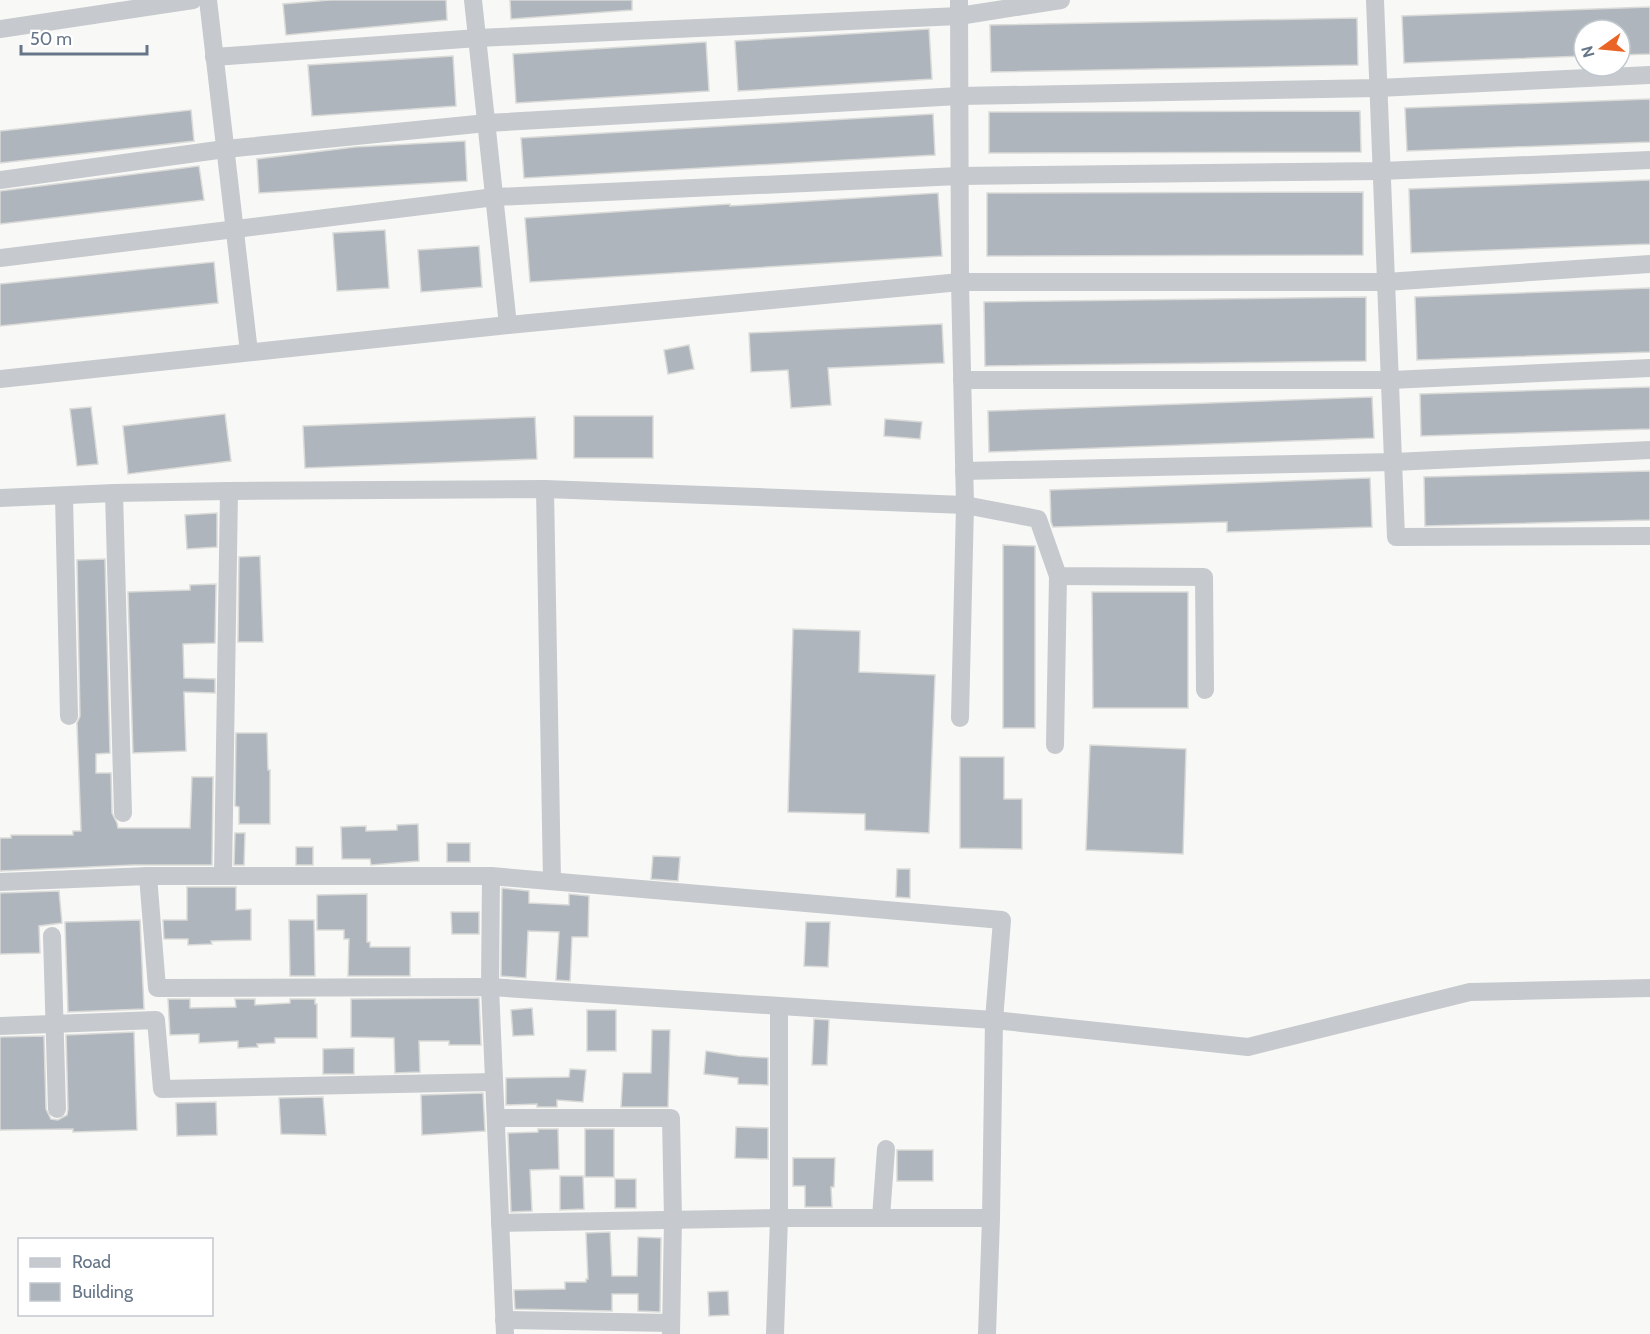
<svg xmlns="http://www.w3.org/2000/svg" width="1650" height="1334" font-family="Cabin,sans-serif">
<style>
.building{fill:#aeb5bc;stroke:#dadad8;stroke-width:1.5}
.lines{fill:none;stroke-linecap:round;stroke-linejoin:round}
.street{stroke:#c6c9cd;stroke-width:18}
</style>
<rect width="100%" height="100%" fill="#f8f9f6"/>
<g class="building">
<polygon points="330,0 446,0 447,20 286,35 283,4"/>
<polygon points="510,0 632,0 632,10 511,19"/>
<polygon points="1650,7 1650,54 1620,55 1620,30 1584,30 1584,56 1404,63 1402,16"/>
<polygon points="1357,18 1358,65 991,72 990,25"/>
<polygon points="929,29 932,79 738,91 735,41"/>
<polygon points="706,42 709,91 516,103 513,54"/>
<polygon points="453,56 456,106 312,116 308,65"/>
<polygon points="1650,99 1650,142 1407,151 1405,108"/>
<polygon points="191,110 194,141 0,163 0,131"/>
<polygon points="1360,111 1361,152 989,153 989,112"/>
<polygon points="933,114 935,155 524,178 521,138"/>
<polygon points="465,141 467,181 259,193 257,159 355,147"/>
<polygon points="199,166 204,200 0,224 0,191"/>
<polygon points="1650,180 1650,244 1411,253 1409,189"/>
<polygon points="1363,192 1363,255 987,256 987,193"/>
<polygon points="938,193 942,256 530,282 525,218 730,204 730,206"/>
<polygon points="385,230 389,288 337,291 333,233"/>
<polygon points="479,246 482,287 421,292 418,250"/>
<polygon points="214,262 218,303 0,326 0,284"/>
<polygon points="1650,288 1650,352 1417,360 1415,297"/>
<polygon points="1366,297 1366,361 985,366 984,302"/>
<polygon points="942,324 944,363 828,368 831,405 791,408 788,370 751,372 749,333"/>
<polygon points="689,345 694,369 668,374 664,350"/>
<polygon points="1650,387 1650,429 1421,436 1420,394"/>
<polygon points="1372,397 1374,438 989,452 988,411"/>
<polygon points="91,407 98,464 77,466 70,409"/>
<polygon points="225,414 231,461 128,474 123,426"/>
<rect x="574" y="416" width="79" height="42"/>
<polygon points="535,417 537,459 305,468 303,426"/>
<polygon points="885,419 922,422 920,439 884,436"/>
<polygon points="1650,471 1650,520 1425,526 1424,477"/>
<polygon points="1370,478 1372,527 1227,532 1227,522 1053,527 1051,522 1050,490"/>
<polygon points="217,513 217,547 187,549 185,515"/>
<polygon points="1003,545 1035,546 1035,728 1003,728"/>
<polygon points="260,556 263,642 238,642 239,557"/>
<polygon points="105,559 110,753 96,754 96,773 111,773 112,813 117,823 118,828 190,828 192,777 213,777 212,865 133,865 0,871 0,838 11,838 11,835 73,835 73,831 81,831 77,723 80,716 77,560"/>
<polygon points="216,584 215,643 183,644 184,678 215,679 215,693 184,692 186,751 133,753 128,592 190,590 190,585"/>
<polygon points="1092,592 1188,592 1188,708 1093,708"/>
<polygon points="793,629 860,631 859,672 935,675 929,833 865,830 865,814 788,812"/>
<polygon points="236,733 267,733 268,770 270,770 270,824 239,824 239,807 235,806"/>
<polygon points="1090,745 1186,749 1183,854 1086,850"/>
<polygon points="960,757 1004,757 1004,799 1022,799 1022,849 960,848"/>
<polygon points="418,824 419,861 371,865 370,859 342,859 341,827 366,826 366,831 397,830 397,825"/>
<polygon points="235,833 245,833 244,865 234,865"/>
<rect x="447" y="843" width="23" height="19"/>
<rect x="296" y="847" width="17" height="18"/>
<polygon points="653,856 680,857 678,881 651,879"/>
<polygon points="897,869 910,869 910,898 896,897"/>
<polygon points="187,887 236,887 236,910 251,909 251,940 211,941 212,944 188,945 188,939 164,939 163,920 187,920"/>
<polygon points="502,888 529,891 529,903 569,905 569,894 589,896 588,937 572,937 570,981 556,980 559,932 528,931 526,978 501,976"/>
<polygon points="59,891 62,923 39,926 40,953 0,954 0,893"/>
<polygon points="367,894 367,942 370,942 370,947 410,947 410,976 348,976 349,939 344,939 344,930 317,930 317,895"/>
<polygon points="451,912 479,912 479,934 452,934"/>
<polygon points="140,920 144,1009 68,1012 65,922"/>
<polygon points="289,920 314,920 315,976 290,976"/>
<polygon points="806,922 830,922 828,967 804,966"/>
<polygon points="479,998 481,1045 449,1045 449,1041 419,1041 420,1072 395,1073 394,1038 351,1037 351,999"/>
<polygon points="168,999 190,999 190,1008 236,1007 235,999 255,999 255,1005 290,1003 290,999 315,999 315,1004 317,1004 317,1038 275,1038 275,1043 257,1044 258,1047 238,1048 238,1041 199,1043 199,1034 170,1035"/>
<polygon points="532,1008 534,1035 513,1036 511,1010"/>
<rect x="587" y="1010" width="29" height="41"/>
<polygon points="814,1019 829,1020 827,1065 812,1065"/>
<polygon points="652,1030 670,1030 668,1107 621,1107 623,1073 651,1073"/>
<polygon points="134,1032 137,1130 73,1132 73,1129 0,1130 0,1037 44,1036 46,1109 51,1119 58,1120 67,1115 68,1109 66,1035"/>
<polygon points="354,1048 354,1074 323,1074 323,1049"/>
<polygon points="706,1051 738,1056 768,1058 768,1085 738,1084 738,1078 704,1074"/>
<polygon points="570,1069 586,1070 583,1102 557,1100 557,1107 537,1107 537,1104 506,1105 506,1078 569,1077"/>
<polygon points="483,1093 485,1131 422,1135 421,1095"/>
<polygon points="323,1097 326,1135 281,1134 279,1098"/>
<polygon points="216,1102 217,1135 177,1136 176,1103"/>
<polygon points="736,1127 768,1128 768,1159 735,1158"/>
<polygon points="538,1129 558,1129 559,1169 530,1170 532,1211 511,1212 508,1133 538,1132"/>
<rect x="585" y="1129" width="29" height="48"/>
<rect x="897" y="1150" width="36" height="31"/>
<polygon points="793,1158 835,1158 834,1187 831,1187 832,1207 805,1207 805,1186 793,1186"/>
<polygon points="560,1176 583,1176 584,1209 560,1210"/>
<rect x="615" y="1179" width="21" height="29"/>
<polygon points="610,1232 612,1276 637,1276 638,1237 661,1238 660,1312 638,1311 638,1294 612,1294 612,1311 515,1309 514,1290 565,1289 565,1282 586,1282 586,1279 588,1279 586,1233"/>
<polygon points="728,1291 729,1315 709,1316 708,1292"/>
</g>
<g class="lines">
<g class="street">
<polyline points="208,0 249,352"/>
<polyline points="473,0 508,325"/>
<polyline points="959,0 960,282 965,505 960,718"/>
<polyline points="1375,0 1396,537 1650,536"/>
<polyline points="0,29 193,0"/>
<polyline points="214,57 478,38 959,16 1061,0"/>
<polyline points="0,180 225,149 487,123 959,96 1378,88 1650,75"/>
<polyline points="0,258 495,197 959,176 1381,171 1650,160"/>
<polyline points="0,379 508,325 960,282 1386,282 1650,264"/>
<polyline points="962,380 1391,380 1650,368"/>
<polyline points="964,471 1394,462 1650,450"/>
<polyline points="545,489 552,881"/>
<polyline points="114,493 123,813"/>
<polyline points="64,496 69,716"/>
<polyline points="0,498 114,493 229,491 545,489 965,505 1038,519 1058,576 1204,577 1205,690"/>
<polyline points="1055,745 1058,576"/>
<polyline points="148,876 157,988 490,987 994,1020 1248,1047 1470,992 1650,988"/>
<polyline points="223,876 229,491"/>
<polyline points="491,876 490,987 505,1334"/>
<polyline points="0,882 148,876 491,876 1002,920 994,1020 991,1218 987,1334"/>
<polyline points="52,936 57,1109"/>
<polyline points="0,1026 156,1020 162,1089 494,1082"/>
<polyline points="496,1118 671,1118 673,1219 671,1334"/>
<polyline points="881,1217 886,1149"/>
<polyline points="500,1223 779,1218 991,1218"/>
<polyline points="504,1320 671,1323"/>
<polyline points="775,1334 779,1218 779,1007"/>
</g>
</g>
<rect x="18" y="1238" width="195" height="78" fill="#ffffff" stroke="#c2c8cf" stroke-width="1.5"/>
<rect x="30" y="1258" width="30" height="9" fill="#c6c9cd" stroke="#c2c8cf" stroke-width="1.5"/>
<text x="72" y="1268" font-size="18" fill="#667688">Road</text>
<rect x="30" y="1283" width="30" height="18" fill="#aeb5bc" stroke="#c2c8cf" stroke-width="1.5"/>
<text x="72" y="1298" font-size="18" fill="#667688">Building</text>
<g transform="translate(1602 48) rotate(255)"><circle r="28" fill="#ffffff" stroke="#c2c8cf" stroke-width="1.5"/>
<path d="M0-4.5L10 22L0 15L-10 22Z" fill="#ea6425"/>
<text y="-9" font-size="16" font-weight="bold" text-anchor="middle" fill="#667688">N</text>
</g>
<path d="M21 45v9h126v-9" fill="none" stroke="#667688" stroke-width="3"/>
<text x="30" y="45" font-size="18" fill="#667688" stroke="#ffffff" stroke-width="4.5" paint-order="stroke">50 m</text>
</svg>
